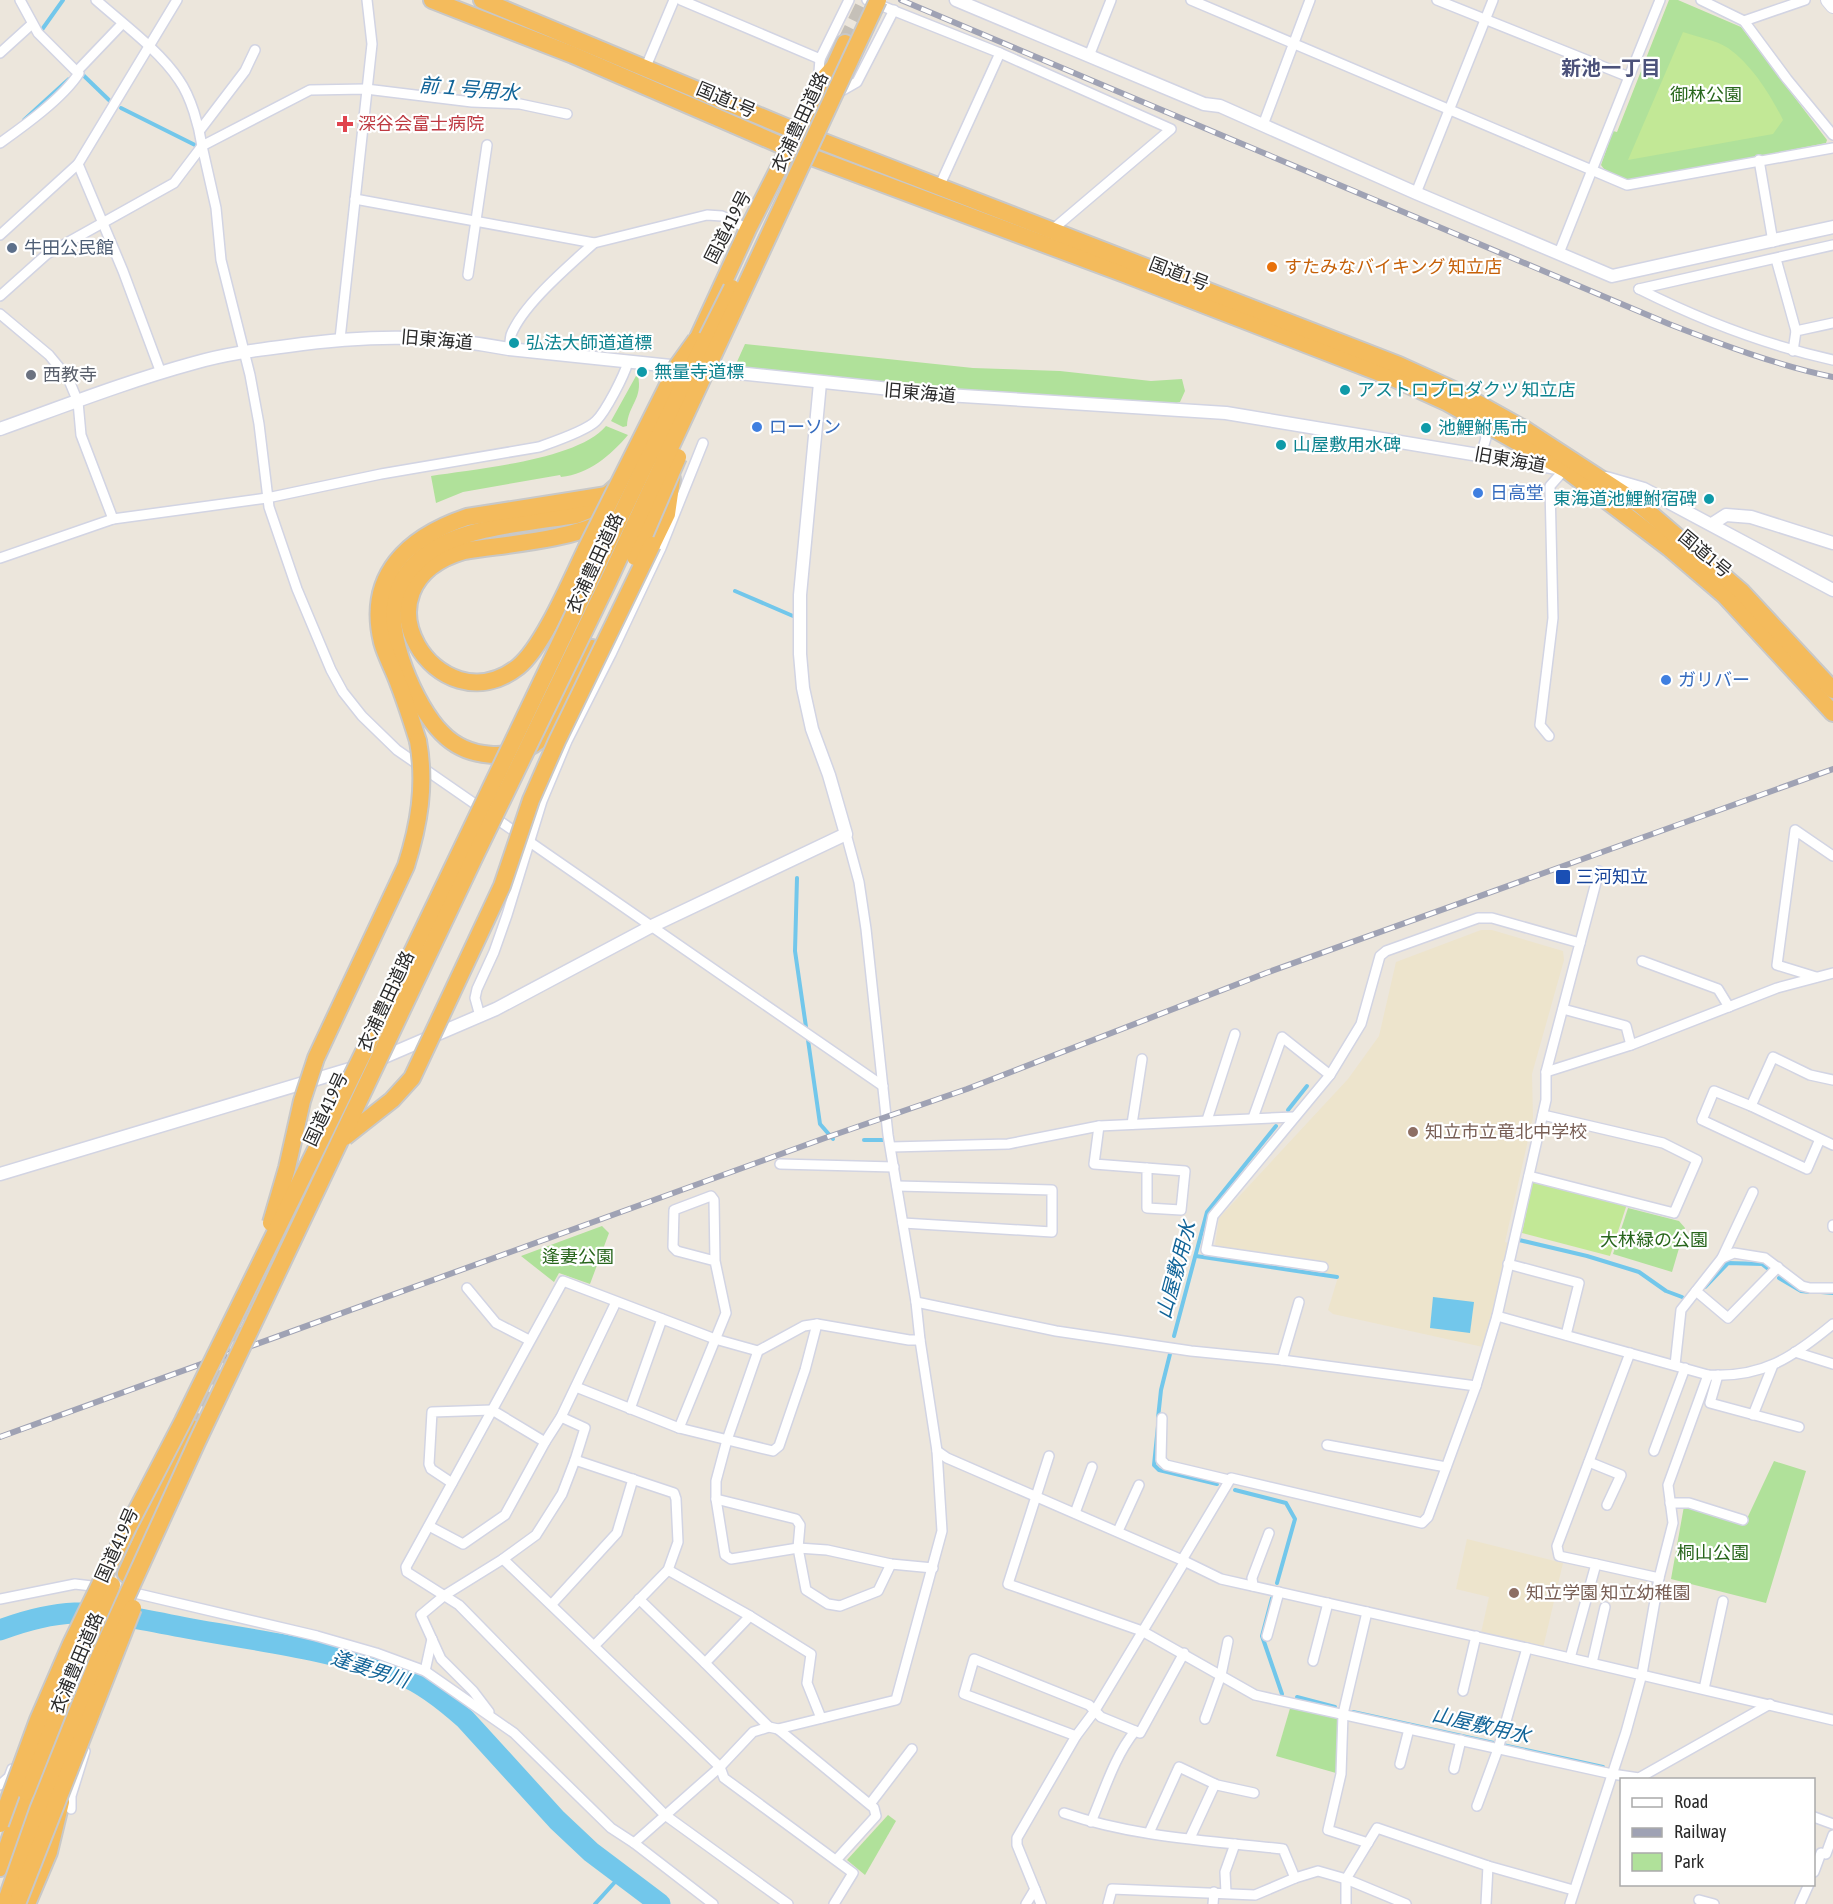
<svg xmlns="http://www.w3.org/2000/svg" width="1833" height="1904" font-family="'Asap Condensed','Noto Sans JP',sans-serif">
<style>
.education{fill:#ede4cc}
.green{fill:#b0e19a}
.pitch{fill:#c2e896}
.water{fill:#72c7eb}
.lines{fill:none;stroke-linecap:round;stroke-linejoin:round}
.stream{stroke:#72c7eb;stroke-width:4}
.river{stroke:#72c7eb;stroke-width:21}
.trunk-tunnel{stroke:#c5c0b8;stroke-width:16;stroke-dasharray:16 8;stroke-linecap:butt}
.minor-casing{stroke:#d2d4e3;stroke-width:12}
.tertiary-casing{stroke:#d2d4e3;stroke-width:15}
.secondary-casing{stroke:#d2d4e3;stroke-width:16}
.trunk-casing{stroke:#c8c8c8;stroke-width:20}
.minor{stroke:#fff;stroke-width:9}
.tertiary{stroke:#fff;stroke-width:12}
.secondary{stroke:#fff;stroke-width:14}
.trunk{stroke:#f4bb5c;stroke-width:16}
.rail-casing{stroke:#9fa2b4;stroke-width:6}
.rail{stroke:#fff;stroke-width:4;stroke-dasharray:11;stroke-linecap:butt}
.trunk-bridge-casing{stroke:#c8c8c8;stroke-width:20;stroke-linecap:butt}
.trunk-bridge{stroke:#f4bb5c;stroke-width:16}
.health-dot{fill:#e0444e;stroke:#fff;stroke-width:2}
.service-dot{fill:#5c6f8a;stroke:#fff;stroke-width:2}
.food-dot{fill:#e8710a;stroke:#fff;stroke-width:2}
.culture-dot{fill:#0f9aa8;stroke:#fff;stroke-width:2}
.worship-dot{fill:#6b7280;stroke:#fff;stroke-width:2}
.shop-dot{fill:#3f7fe0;stroke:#fff;stroke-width:2}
.transit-dot{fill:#1a4fb4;stroke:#fff;stroke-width:2}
.education-dot{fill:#8d6e63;stroke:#fff;stroke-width:2}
.labels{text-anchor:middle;stroke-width:4.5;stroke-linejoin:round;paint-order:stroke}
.park-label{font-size:18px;fill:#28661c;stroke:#fff}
.street-label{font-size:18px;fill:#2a2a2a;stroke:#fff}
.health-label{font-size:18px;fill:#be3a42;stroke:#fff;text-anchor:start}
.service-label{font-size:18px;fill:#4e5e75;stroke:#fff;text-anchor:start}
.food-label{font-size:18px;fill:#c56008;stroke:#fff;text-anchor:start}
.culture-label{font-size:18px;fill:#0d838f;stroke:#fff;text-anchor:start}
.worship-label{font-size:18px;fill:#5b616d;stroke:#fff;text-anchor:start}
.shop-label{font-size:18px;fill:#366cbe;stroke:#fff;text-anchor:start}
.transit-label{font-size:18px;fill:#164399;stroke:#fff;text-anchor:start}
.education-label{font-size:18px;fill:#785e54;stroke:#fff;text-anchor:start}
.neighbourhood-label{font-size:20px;font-weight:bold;fill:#4c527a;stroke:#fff}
.water-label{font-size:20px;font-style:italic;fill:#116498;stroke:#fff}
</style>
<rect width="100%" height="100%" fill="#ece6dc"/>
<g class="education">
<polygon points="1481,930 1492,930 1563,951 1564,960 1532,1074 1533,1118 1505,1242 1508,1243 1492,1317 1483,1347 1333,1314 1328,1310 1338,1277 1325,1274 1323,1264 1215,1246 1219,1218 1348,1079 1379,1036 1396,962"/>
<polygon points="1467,1539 1563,1563 1543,1648 1481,1633 1489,1597 1456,1589"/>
</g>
<g class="green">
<polygon points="1669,0 1678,0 1741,27 1827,140 1826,143 1627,182 1604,169 1601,165 1613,131 1617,132"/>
<polygon points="745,344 973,368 1060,371 1151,381 1182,379 1185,391 1180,402 1176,403 969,391 740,367 736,364"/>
<path d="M636 376H638C643 399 628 405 627 426L623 427 611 421Z"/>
<path d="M606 426 628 435C611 455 589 474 561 477L560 475 463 492 436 503 431 476C475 469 578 460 606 426Z"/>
<polygon points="1628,1208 1679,1221 1685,1228 1672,1272 1613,1254"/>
<polygon points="602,1226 609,1233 590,1284 559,1273 554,1282 521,1256"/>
<polygon points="1774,1461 1806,1471 1766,1603 1671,1579 1684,1506 1744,1525"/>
<polygon points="1291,1705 1335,1715 1339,1719 1336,1773 1276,1756"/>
<polygon points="888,1815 896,1821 865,1875 847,1860"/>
</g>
<g class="pitch">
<path d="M1683 32C1697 37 1716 40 1728 48 1752 65 1770 94 1783 120L1773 134 1628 160Z"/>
<polygon points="1533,1180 1627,1204 1610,1256 1522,1233"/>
</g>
<polygon class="water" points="1433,1297 1474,1302 1470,1333 1430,1328"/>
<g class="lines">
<g class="stream">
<polyline points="42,33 41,31 63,0"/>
<polyline points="81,73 110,101"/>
<polyline points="121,108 197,146"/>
<polyline points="24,120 69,79"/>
<polyline points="735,591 793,616"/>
<polyline points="797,878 795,951 806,1027"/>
<polyline points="808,1040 820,1124 833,1139"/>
<polyline points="1288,1110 1307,1086"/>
<polyline points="864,1140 885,1140"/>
<polyline points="1519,1240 1587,1256 1639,1272 1666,1291 1682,1297"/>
<polyline points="1196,1256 1337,1277"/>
<polyline points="1779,1278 1801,1291 1810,1292"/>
<polyline points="1705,1287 1728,1263 1762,1264 1767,1268"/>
<polyline points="1821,1292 1833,1293"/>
<polyline points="1174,1336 1207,1212 1276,1126"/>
<polyline points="1158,1418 1161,1390 1170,1354"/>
<polyline points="1158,1426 1154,1465 1159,1470 1217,1484"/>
<polyline points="1235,1490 1286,1503 1295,1519 1277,1583"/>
<polyline points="1272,1598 1262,1636 1282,1694"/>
<polyline points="1297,1697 1335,1707"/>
<polyline points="1353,1712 1603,1767"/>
<polyline points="595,1904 615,1882 623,1877"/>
</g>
<path class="river" d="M0 1630C24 1621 49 1614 75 1613 114 1612 154 1622 192 1629 260 1641 337 1651 401 1675 424 1684 447 1703 465 1719L557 1820 591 1852 660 1904"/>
<g class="trunk-tunnel">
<polyline points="845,43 866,0"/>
<polyline points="192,1428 254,1300"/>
</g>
<defs>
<g id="minor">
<polyline points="20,0 38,33 75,70"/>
<path d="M96 0C122 23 160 51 179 80 191 97 199 126 202 146L310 90 366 89 472 102 520 104 567 114"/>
<polyline points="681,0 820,59 849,0"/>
<polyline points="867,0 1000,53 1171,129 1052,230"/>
<polyline points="1191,0 1627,185 1833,148"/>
<polyline points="1437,0 1629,77 1660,0"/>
<polyline points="1701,0 1744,21 1787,79 1833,135"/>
<polyline points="1744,21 1805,0"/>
<polyline points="0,53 32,24"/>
<polyline points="1089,56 1111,0"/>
<polyline points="80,68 122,24"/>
<polyline points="645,69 674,0"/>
<polyline points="818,84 820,59"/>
<polyline points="843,90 857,82 894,10"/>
<polyline points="1263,125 1310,0"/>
<polyline points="200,130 245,71 255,50"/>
<path d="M0 143C24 126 63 98 79 73"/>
<polyline points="1759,160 1773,242"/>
<polyline points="78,164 123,271 161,373"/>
<polyline points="939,187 1000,53"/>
<polyline points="1416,193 1493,0"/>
<polyline points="355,199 594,243 707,215 722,216 748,229"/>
<polyline points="0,235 78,164 177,0"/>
<polyline points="1559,253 1629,77"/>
<polyline points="1776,259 1796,331"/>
<polyline points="468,275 487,145"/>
<path d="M1639 289C1701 320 1765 345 1833 360"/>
<polyline points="1639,289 1833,245"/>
<path d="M0 296 47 254 174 183 202 146 216 208 221 260 250 375 259 424 269 507 297 589 331 670 343 692 362 716 397 750C558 863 721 974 883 1086"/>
<polyline points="0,314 49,355 68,378 78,402 81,435 113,519"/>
<polyline points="340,339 372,44 367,0"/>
<path d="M509 349C510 345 510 339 511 335 523 304 570 265 594 243"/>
<polyline points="1793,351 1796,331 1833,323"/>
<polyline points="1481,455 1486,438 1482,423"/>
<path d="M0 558 113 519 267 498 381 474 539 447C553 442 586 431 596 421 606 411 624 376 628 362"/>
<polyline points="1549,736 1540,725 1553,618 1550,486 1565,469"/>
<polyline points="1580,943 1599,871"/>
<polyline points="1642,961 1718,989 1729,1007"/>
<polyline points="1816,977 1777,965 1795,830 1833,856"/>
<polyline points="1563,1009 1626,1026 1631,1045"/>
<polyline points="480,1016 475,998 477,989 494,952 507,915 542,801 567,741 611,654 661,548 703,443"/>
<polyline points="1546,1072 1631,1045 1777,988 1833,973"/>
<polyline points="1751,1106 1773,1057 1810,1075 1833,1080"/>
<polyline points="1253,1118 1282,1037 1330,1075"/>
<polyline points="1207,1120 1235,1034"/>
<polyline points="1132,1124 1142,1059"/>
<polyline points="1099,1126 1094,1164 1185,1171 1181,1210 1147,1208 1147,1168"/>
<polyline points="1820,1139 1807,1169 1702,1120 1714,1091 1751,1106 1833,1145"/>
<polyline points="891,1147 1008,1144 1099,1126 1294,1117"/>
<polyline points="780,1164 894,1167"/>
<polyline points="1529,1176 1674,1213 1697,1160 1663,1143 1543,1115"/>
<polyline points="897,1186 1052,1190 1052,1232 903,1223"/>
<polyline points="1833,1225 1833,1227"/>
<polyline points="1722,1258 1753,1192"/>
<polyline points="1508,1264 1579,1283 1566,1335"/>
<polyline points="467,1288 496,1323 529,1340"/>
<polyline points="1696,1291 1728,1318 1778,1267"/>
<polyline points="916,1302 1056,1331 1191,1351 1282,1360 1476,1386"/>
<path d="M1497 1316 1708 1375C1762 1378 1792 1358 1833 1324"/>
<polyline points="758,1351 727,1440 716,1481 716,1499 725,1555 731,1559 798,1548 827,1550 891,1564 933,1568"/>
<polyline points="1795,1352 1833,1364"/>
<polyline points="1282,1360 1299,1302"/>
<polyline points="1675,1365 1681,1310 1722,1258 1734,1253 1765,1258 1802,1286 1810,1288 1833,1288"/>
<polyline points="1718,1375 1710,1403 1799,1427"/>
<polyline points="576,1387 679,1428 773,1451 779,1446 805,1370 817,1324"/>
<polyline points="630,1409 662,1319"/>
<polyline points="1753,1415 1773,1365"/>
<polyline points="561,1417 585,1428 575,1460"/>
<polyline points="1162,1418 1161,1460 1166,1465 1229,1480"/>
<polyline points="679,1428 726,1313 715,1261 714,1200 711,1196 674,1210 673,1247 677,1251 715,1261"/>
<polyline points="1327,1445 1446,1467"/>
<polyline points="937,1451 947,1458 1182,1560 1221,1579 1527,1648 1833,1720"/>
<polyline points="1654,1451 1685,1368"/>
<polyline points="1049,1456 1008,1584 1142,1631 1255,1695 1612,1774 1639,1778 1770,1704"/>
<polyline points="1589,1462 1621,1475 1607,1505"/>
<polyline points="452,1483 431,1469 429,1464 432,1412 492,1410 545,1442"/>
<polyline points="716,1499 796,1519 800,1525 798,1548 806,1590 828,1604 840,1606 878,1591 891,1564"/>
<polyline points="1670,1503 1689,1503 1743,1520"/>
<polyline points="1075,1513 1092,1467"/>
<polyline points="429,1526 463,1544 505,1515 545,1442 561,1417 616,1302"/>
<polyline points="1118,1531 1139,1485"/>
<polyline points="1182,1560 1231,1478 1422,1523 1428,1517 1476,1386 1497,1316 1546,1100 1546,1072 1580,943 1492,918 1478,918 1386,951 1380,956 1361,1024 1330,1075 1213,1216 1206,1250 1323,1267"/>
<polyline points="1596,1564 1559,1556 1557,1546 1630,1353"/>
<polyline points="668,1570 750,1616 705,1663 769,1727"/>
<polyline points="1253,1586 1252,1578 1269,1533"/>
<polyline points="126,1591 317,1636 376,1653 425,1671 514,1733 611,1828 634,1843 713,1904"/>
<polyline points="0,1599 75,1584 100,1587"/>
<polyline points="639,1599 705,1663"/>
<polyline points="552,1604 617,1533 633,1479"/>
<polyline points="1367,1612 1343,1714 1341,1774 1328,1830 1368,1843"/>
<polyline points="750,1616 811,1654 807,1683 821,1718"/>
<polyline points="1267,1636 1279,1592"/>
<polyline points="594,1646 668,1570 678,1542 676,1499 674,1493 575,1460 562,1494 536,1535 503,1559 720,1767 724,1778 853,1873 834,1904"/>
<polyline points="1570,1658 1596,1564 1659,1578"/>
<polyline points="1313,1661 1328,1603"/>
<polyline points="1592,1663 1605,1607"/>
<polyline points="425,1671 432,1639"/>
<polyline points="1704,1689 1723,1601"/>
<polyline points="1463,1691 1476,1636"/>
<polyline points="489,1712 473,1691 441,1659 421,1615 445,1595 503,1559"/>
<polyline points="1205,1719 1221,1675 1228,1641"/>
<polyline points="778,1729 874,1808 876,1816 837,1859"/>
<polyline points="1076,1736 964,1694 974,1659 1089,1705 1101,1717 1140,1733 1184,1653"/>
<polyline points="1400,1764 1409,1729"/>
<polyline points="1454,1769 1461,1740"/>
<polyline points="0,1785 9,1777 12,1769"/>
<polyline points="870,1804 912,1749"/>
<polyline points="1477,1806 1498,1749 1527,1648"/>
<polyline points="71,1809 71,1796 85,1751"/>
<path d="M1064 1813C1133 1837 1211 1841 1283 1849L1295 1878"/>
<polyline points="1814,1817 1833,1824"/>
<path d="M1091 1822C1104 1792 1114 1757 1135 1731"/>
<polyline points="1149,1833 1179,1767 1217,1785 1254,1793"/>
<polyline points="1190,1838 1215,1784"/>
<polyline points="634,1843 720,1767 753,1732 769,1727 778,1729 896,1700 942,1531 937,1451 920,1340 916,1302 888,1135 866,929 859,882 846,834"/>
<polyline points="1826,1854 1833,1835"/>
<polyline points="1814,1872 1821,1853"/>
<polyline points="1226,1893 1225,1872 1235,1844"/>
<polyline points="1699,1900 1714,1904"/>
<polyline points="788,1904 665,1815 459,1605 407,1572 406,1567 563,1281 715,1339 758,1351 804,1326 817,1324 909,1340 920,1340"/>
<polyline points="1026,1904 1035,1889"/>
<polyline points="1041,1904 1017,1845 1017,1838 1076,1736 1094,1712 1185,1561"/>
<polyline points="1108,1904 1112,1889 1255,1895 1295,1878 1318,1871 1346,1879 1406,1904"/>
<polyline points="1213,1904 1214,1892"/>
<polyline points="1346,1904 1346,1879 1377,1828 1488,1866 1573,1890"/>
<polyline points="1486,1904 1488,1866"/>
<polyline points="1570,1904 1626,1732 1642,1674 1659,1578 1673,1523 1668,1485 1708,1375"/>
<polyline points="1800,1904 1809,1884"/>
</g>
<g id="tertiary">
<polyline points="956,0 1204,104 1220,106 1416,193 1612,276 1833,227"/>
<path d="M0 429C64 406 128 381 194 363 225 354 256 350 288 346 367 335 430 334 509 349L947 395 1226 413 1557 468"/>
<polyline points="1606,478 1644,489 1833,590"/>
<polyline points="1712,524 1726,515 1751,517 1833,543"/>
<polyline points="377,1060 496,1009 652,926 846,834 829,775 812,729 803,688 800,654 800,595 820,383"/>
<polyline points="0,1174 360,1066"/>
</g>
<polyline id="secondary" points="1828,0 1833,6"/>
<g id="trunk">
<polyline points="432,0 573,55 790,149 1127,275 1393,378 1448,403 1565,469 1669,548 1725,596 1833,713"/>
<polyline points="482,0 798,132 1399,365 1454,390 1524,429 1639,504 1741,591 1833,690"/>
<polyline points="691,353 748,229 825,77 834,67 845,43"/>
<polyline points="652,545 667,514 672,479"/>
<path d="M586 549C571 580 543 647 518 667 438 729 347 585 464 551 508 544 568 540 607 521"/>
<path d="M592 648C579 673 561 721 541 739 513 763 467 759 442 733 415 706 384 633 395 596 400 579 414 563 428 553 462 527 533 522 576 515L591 509 616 487"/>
<path d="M418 741C412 722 406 703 399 685 394 670 386 657 382 642 366 575 408 537 467 517L607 495"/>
<polyline points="254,1300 293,1220"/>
<polyline points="126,1574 192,1428"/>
<polyline points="73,1711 79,1680"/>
<polyline points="0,1868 26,1792"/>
<polyline points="27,1904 49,1852 61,1802"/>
</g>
</defs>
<use href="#minor" class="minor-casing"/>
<use href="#tertiary" class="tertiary-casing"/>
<use href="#secondary" class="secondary-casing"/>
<use href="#trunk" class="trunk-casing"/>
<use href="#minor" class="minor"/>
<use href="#tertiary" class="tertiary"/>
<use href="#secondary" class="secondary"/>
<use href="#trunk" class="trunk"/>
<defs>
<g id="rail">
<path d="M901 0 1669 324C1723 345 1776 365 1833 377"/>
<polyline points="0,1437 825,1138 967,1089 1266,973 1833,769"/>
</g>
</defs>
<use href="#rail" class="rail-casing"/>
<use href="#rail" class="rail"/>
<defs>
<g id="trunk-bridge">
<polyline points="586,549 678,365 696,340"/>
<polyline points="635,557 678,457"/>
<polyline points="345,1137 392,1100 412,1078 502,886 531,800 557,741 652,545"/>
<path d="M271 1223 287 1168 302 1101 316 1058 406 866C419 825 426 785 418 741"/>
<polyline points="26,1792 72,1676 112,1585"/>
<polyline points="0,1824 38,1720 71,1644 128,1527 183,1421 398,982 678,396 732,288"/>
<polyline points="5,1904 38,1810 100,1655 197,1442 476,854 608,582 878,0"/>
<polyline points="17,1904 133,1608"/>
</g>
</defs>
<use href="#trunk-bridge" class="trunk-bridge-casing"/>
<use href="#trunk-bridge" class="trunk-bridge"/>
</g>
<path class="health-dot" d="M342 115h6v6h6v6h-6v6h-6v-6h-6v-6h6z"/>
<circle class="service-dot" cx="12" cy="248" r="6"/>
<circle class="food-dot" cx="1272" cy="267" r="6"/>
<g class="culture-dot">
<circle cx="514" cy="343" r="6"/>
<circle cx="642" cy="372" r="6"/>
<circle cx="1345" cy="390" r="6"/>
<circle cx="1426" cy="428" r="6"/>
<circle cx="1281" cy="445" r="6"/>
<circle cx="1709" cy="499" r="6"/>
</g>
<circle class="worship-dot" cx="31" cy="375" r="6"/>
<g class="shop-dot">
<circle cx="757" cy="427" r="6"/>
<circle cx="1478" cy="493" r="6"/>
<circle cx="1666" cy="680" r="6"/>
</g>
<rect class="transit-dot" x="1555" y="869" width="16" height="16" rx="3"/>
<g class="education-dot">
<circle cx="1413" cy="1132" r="6"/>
<circle cx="1514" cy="1593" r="6"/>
</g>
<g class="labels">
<g class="park-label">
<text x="1706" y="101">御林公園</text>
<text x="1654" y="1246">大林緑の公園</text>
<text x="578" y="1263">逢妻公園</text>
<text x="1713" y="1559">桐山公園</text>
</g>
<g class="street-label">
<text transform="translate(726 100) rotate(23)" y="6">国道1号</text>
<text transform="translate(800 122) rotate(-65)" y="6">衣浦豊田道路</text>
<text transform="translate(728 227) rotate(-63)" y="6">国道419号</text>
<text transform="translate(1179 274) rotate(21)" y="6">国道1号</text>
<text transform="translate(437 340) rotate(5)" y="6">旧東海道</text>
<text transform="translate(920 393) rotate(5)" y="6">旧東海道</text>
<text transform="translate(1510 460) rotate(10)" y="6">旧東海道</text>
<text transform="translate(1705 554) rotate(40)" y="6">国道1号</text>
<text transform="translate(595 563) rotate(-65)" y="6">衣浦豊田道路</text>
<text transform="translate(386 1001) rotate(-65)" y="6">衣浦豊田道路</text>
<text transform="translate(326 1109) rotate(-65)" y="6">国道419号</text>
<text transform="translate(117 1545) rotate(-66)" y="6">国道419号</text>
<text transform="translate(77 1663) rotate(-67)" y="6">衣浦豊田道路</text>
</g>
<g class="health-label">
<text x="358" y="130">深谷会富士病院</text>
</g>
<g class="service-label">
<text x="24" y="254">牛田公民館</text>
</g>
<g class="food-label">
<text x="1284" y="273">すたみなバイキング 知立店</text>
</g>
<g class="culture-label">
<text x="526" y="349">弘法大師道道標</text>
<text x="654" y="378">無量寺道標</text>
<text x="1357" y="396">アストロプロダクツ 知立店</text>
<text x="1438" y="434">池鯉鮒馬市</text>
<text x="1293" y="451">山屋敷用水碑</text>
<text x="1697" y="505" text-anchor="end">東海道池鯉鮒宿碑</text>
</g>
<g class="worship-label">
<text x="43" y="381">西教寺</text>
</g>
<g class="shop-label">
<text x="769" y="433">ローソン</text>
<text x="1490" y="499">日高堂</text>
<text x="1678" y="686">ガリバー</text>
</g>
<g class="transit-label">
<text x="1576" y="883">三河知立</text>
</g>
<g class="education-label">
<text x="1425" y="1138">知立市立竜北中学校</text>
<text x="1526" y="1599">知立学園 知立幼稚園</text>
</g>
<g class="neighbourhood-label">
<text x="1611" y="75">新池一丁目</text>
</g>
<g class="water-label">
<text transform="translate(469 89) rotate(5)" y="7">前１号用水</text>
<text transform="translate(1176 1270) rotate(-75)" y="7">山屋敷用水</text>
<text transform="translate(370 1669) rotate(18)" y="7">逢妻男川</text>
<text transform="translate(1481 1725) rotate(13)" y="7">山屋敷用水</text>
</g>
</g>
<rect x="1620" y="1778" width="195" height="108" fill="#ffffff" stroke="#aaaaaa" stroke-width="1.5"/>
<rect x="1632" y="1798" width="30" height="9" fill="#ffffff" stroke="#aaaaaa" stroke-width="1.5"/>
<text x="1674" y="1808" font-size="18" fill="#2a2a2a">Road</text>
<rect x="1632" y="1828" width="30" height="9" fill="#9fa2b4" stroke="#aaaaaa" stroke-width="1.5"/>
<text x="1674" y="1838" font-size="18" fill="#2a2a2a">Railway</text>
<rect x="1632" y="1853" width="30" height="18" fill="#b0e19a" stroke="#aaaaaa" stroke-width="1.5"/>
<text x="1674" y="1868" font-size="18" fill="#2a2a2a">Park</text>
</svg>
